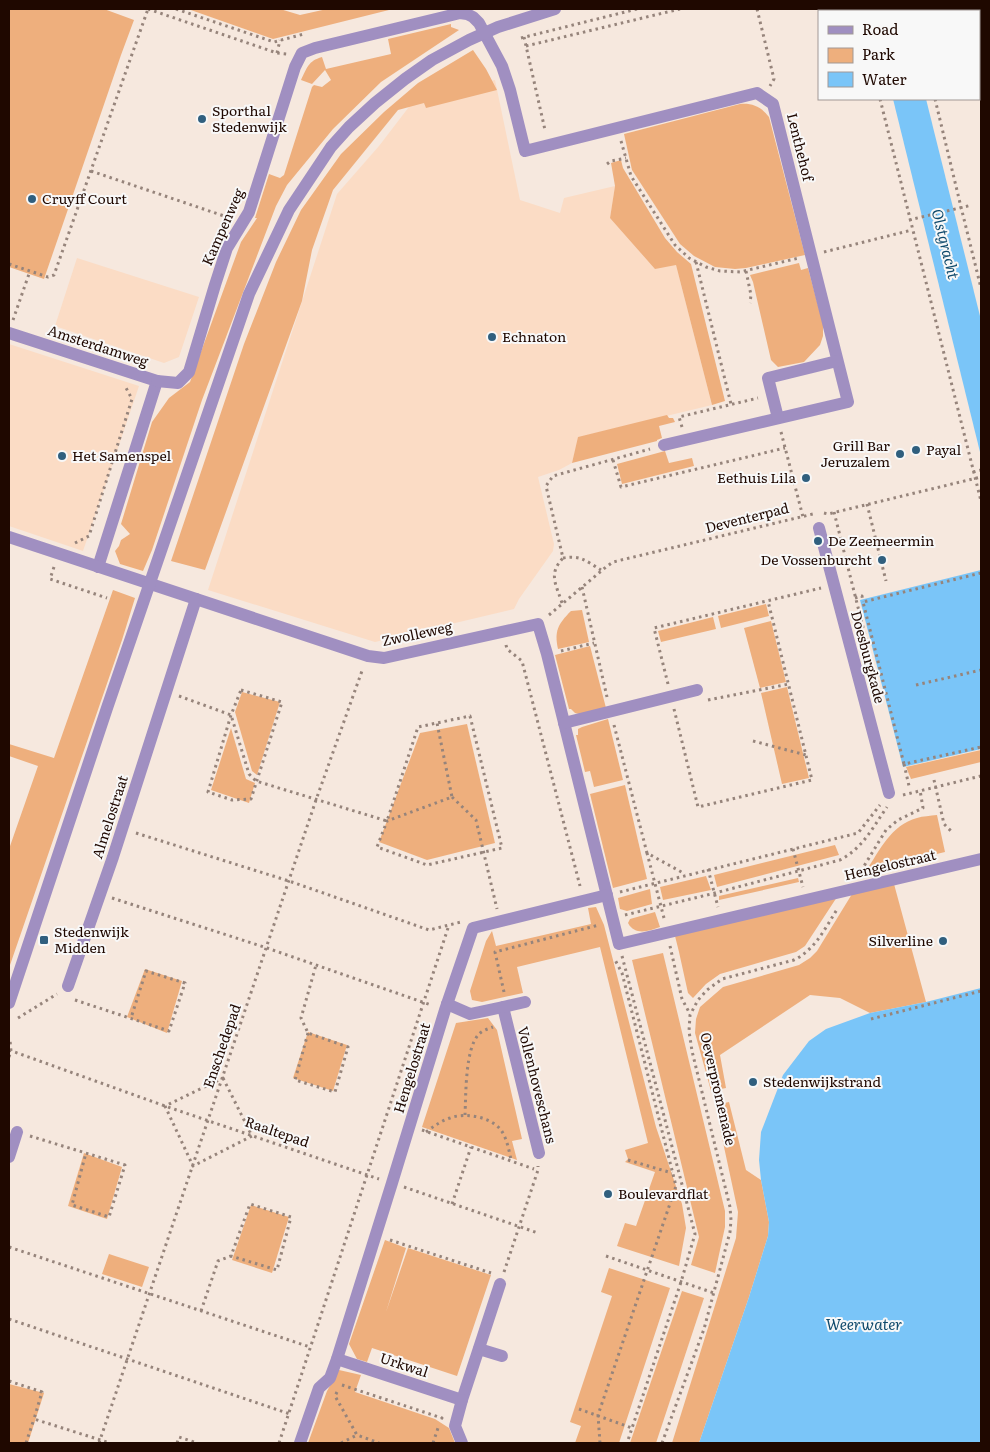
<svg xmlns="http://www.w3.org/2000/svg" width="990" height="1452" font-family="Literata,serif">
<style>
.built{fill:#fbdcc5}
.green{fill:#eeaf7d}
.water{fill:#7ac5f8}
.lines{fill:none;stroke-linecap:round;stroke-linejoin:round}
.path{stroke:#96847b;stroke-width:3;stroke-dasharray:2.5 4;stroke-linecap:butt}
.minor{stroke:#a08fc1;stroke-width:12}
.poi-dot{fill:#305f7e;stroke:#f8f8f8;stroke-width:2}
.labels{text-anchor:middle;stroke-width:4;stroke-linejoin:round;paint-order:stroke}
.poi-label{font-size:14px;fill:#1f0800;stroke:#f8f8f8;text-anchor:start}
.street-label{font-size:14px;fill:#1f0800;stroke:#f8f8f8}
.water-label{font-size:15px;font-style:italic;fill:#0f4a6c;stroke:#f8f8f8}
</style>
<rect width="100%" height="100%" fill="#f6e8de"/>
<g class="built">
<polygon points="495,80 520,200 560,213 564,198 615,186 610,218 676,265 712,405 579,437 572,463 559,470 538,477 554,544 553,551 519,599 514,609 375,642 208,590 337,194 379,146 415,99"/>
<polygon points="77,258 199,297 179,357 164,363 55,326"/>
<polygon points="9,344 139,386 83,551 9,526"/>
</g>
<g class="green">
<polygon points="9,9 104,9 134,20 121,55 44,279 9,267"/>
<polygon points="188,9 280,9 300,15 327,9 393,9 273,39"/>
<path d="M451 24V27L459 30 381 82 333 129 287 185 276 206 202 400 152 550 143 571 120 564 115 551 119 546 121 540 130 534 121 524 152 422 169 398 190 382 241 242 257 218H255L269 174 280 178 284 175 312 87 314 85 322 87 331 80 325 70 312 84 301 80C307 68 308 61 322 57L326 69 391 54 388 39Z"/>
<polygon points="473,50 486,69 497,90 426,108 424,103 398,110 333,190 312,250 302,301 205,570 171,561 244,344 276,262 301,210 341,154 384,112 418,83"/>
<path d="M740 104C753 103 761 107 769 117L805 255 746 268 735 269 715 267 694 256 680 244 632 170 624 134Z"/>
<polygon points="621,160 623,168 665,238 677,252 691,264 725,401 712,405 676,265 655,269 610,218 615,186 611,163"/>
<polygon points="799,263 801,270 808,268 823,324 823,336 820,345 804,362 778,367 771,360 753,282 750,275"/>
<polygon points="667,415 669,418 673,418 675,422 659,426 662,438 657,440 657,441 572,463 578,437"/>
<polygon points="665,451 669,463 692,458 694,466 622,484 617,464"/>
<polygon points="113,590 135,598 122,640 9,968 9,849 38,766 9,756 9,744 54,758"/>
<polygon points="766,604 769,616 721,628 718,616"/>
<path d="M582 610 589 642 558 649C554 631 558 624 571 611Z"/>
<polygon points="713,617 716,629 661,642 658,631"/>
<polygon points="771,621 786,682 760,688 744,628"/>
<polygon points="590,646 606,708 579,714 575,713 571,709 569,709 555,655"/>
<polygon points="787,687 809,778 782,784 761,693"/>
<polygon points="242,692 280,702 257,775 252,771 235,712"/>
<polygon points="608,719 623,780 594,787 590,771 585,772 576,735 578,735 578,729 582,727"/>
<polygon points="467,724 495,843 427,860 379,842 420,733"/>
<polygon points="231,728 246,779 255,783 249,803 211,790"/>
<polygon points="981,750 981,762 911,779 906,767"/>
<polygon points="625,785 647,879 613,888 590,794"/>
<path d="M937 815 945 852 866 871C880 850 891 825 917 818 923 816 930 816 937 815Z"/>
<polygon points="835,845 839,855 717,887 714,875"/>
<polygon points="706,876 711,890 663,900 660,887"/>
<polygon points="798,878 799,882 719,900 719,896"/>
<polygon points="894,884 926,1002 870,1013 840,998 810,995 720,1055 726,1088 711,1091 695,1033 696,1019 700,1007 723,987 799,965 810,958 817,951 852,894"/>
<polygon points="650,889 652,904 627,911 620,909 618,898"/>
<polygon points="837,897 805,946 796,952 720,974 706,984 693,998 688,993 679,952 675,936"/>
<polygon points="596,907 604,925 656,1127 682,1204 686,1228 679,1266 617,1246 625,1223 636,1226 655,1172 625,1162 628,1159 625,1150 648,1143 600,947 517,967 523,993 482,1002 472,1000 470,991 486,941 492,931 496,946 591,924 588,908"/>
<path d="M655 912 660 927C649 931 635 936 628 923L630 919Z"/>
<polygon points="663,953 725,1211 725,1227 715,1273 691,1265 699,1237 632,960"/>
<polygon points="145,969 182,981 167,1033 127,1017"/>
<polygon points="488,1018 497,1030 522,1139 512,1141 517,1160 422,1127 456,1023"/>
<polygon points="308,1032 347,1045 333,1091 293,1078"/>
<polygon points="729,1102 746,1170 761,1180 769,1222 768,1236 749,1297 699,1443 672,1443 736,1238 738,1212 715,1105"/>
<polygon points="84,1153 122,1167 107,1219 68,1206"/>
<polygon points="251,1205 289,1217 272,1273 232,1260"/>
<polygon points="385,1240 406,1248 386,1312 408,1248 491,1275 457,1376 372,1348 367,1362 357,1359 349,1344"/>
<polygon points="109,1254 149,1267 142,1287 102,1274"/>
<polygon points="609,1268 670,1288 619,1443 575,1443 581,1426 570,1422 612,1296 601,1292"/>
<polygon points="682,1291 704,1298 656,1443 630,1443"/>
<polygon points="339,1370 361,1375 355,1392 435,1419 449,1428 455,1443 308,1443 327,1391"/>
<polygon points="9,1384 44,1393 28,1443 9,1443"/>
</g>
<g class="water">
<polygon points="893,99 926,99 981,320 981,456"/>
<polygon points="981,570 981,749 903,767 860,600"/>
<polygon points="981,988 981,1443 699,1443 749,1297 768,1236 769,1222 761,1180 759,1160 761,1132 783,1075 809,1041 826,1029 870,1013 926,1002"/>
</g>
<g class="lines">
<g class="path">
<polyline points="148,9 277,53 287,54"/>
<polyline points="176,9 274,42 304,34"/>
<polyline points="757,9 774,79 770,86"/>
<polyline points="857,9 858,11"/>
<polyline points="915,9 915,11"/>
<polyline points="524,37 545,130"/>
<polyline points="521,38 637,9"/>
<polyline points="526,46 680,9"/>
<polyline points="277,53 280,40"/>
<polyline points="880,99 981,501"/>
<polyline points="935,99 961,207 981,288"/>
<polyline points="621,141 631,176 675,245 689,258 706,267 720,271 740,272 799,258"/>
<polyline points="607,164 611,161 626,158"/>
<polyline points="91,171 230,218"/>
<polyline points="909,220 972,205"/>
<polyline points="824,252 912,230"/>
<polyline points="696,262 731,404"/>
<polyline points="9,264 48,277 54,275 148,9"/>
<polyline points="746,271 751,295 750,303"/>
<polyline points="13,320 30,271"/>
<polyline points="682,427 679,417 758,398"/>
<polyline points="781,432 803,517"/>
<polyline points="613,460 621,487 785,448"/>
<polyline points="973,472 981,470"/>
<polyline points="867,504 886,581"/>
<polyline points="834,512 866,639"/>
<polyline points="824,513 828,514 981,477"/>
<polyline points="75,543 89,536 132,399 125,386"/>
<path d="M563 558C581 555 586 561 601 570"/>
<polyline points="54,567 50,579 107,598"/>
<polyline points="981,573 863,602 904,764 981,747"/>
<polyline points="582,587 607,697"/>
<polyline points="855,598 862,596 863,602"/>
<path d="M562 603C556 584 548 574 563 558L546 486 553 476 650 449"/>
<polyline points="549,615 606,567 613,562 813,514"/>
<polyline points="506,645 507,649 522,661 580,886"/>
<polyline points="561,651 594,643"/>
<polyline points="668,684 654,628 821,588"/>
<polyline points="916,685 981,670"/>
<polygon points="241,690 282,702 251,799 232,800 208,792 231,715"/>
<polyline points="179,696 231,715 249,774 256,781 387,821 418,727 470,716 502,848 427,865 377,847 387,821 452,797 437,723"/>
<polyline points="708,700 789,684"/>
<polyline points="674,709 698,807 812,780 768,601"/>
<polyline points="614,725 647,853"/>
<polyline points="753,741 806,755"/>
<polyline points="904,764 909,786"/>
<polyline points="934,780 944,824 951,831"/>
<polyline points="903,795 981,776"/>
<polyline points="452,797 476,820 497,909"/>
<polyline points="136,833 289,881 429,930 461,922"/>
<polyline points="793,849 803,887"/>
<polyline points="708,869 718,907"/>
<polyline points="861,871 886,830 898,820 923,808 920,790"/>
<polyline points="620,892 858,833 880,805"/>
<polyline points="112,898 267,948 431,1005"/>
<path d="M625 915 715 893 840 860C863 848 873 827 887 807"/>
<polyline points="664,918 647,853 685,874"/>
<polyline points="670,946 682,999 690,1014"/>
<polyline points="622,956 695,1234 681,1282 627,1443"/>
<polyline points="504,992 495,952 599,925"/>
<polyline points="75,1000 169,1031 185,983 146,971 131,1018"/>
<polyline points="18,1018 57,994"/>
<polyline points="871,1019 981,991"/>
<polyline points="308,1033 295,1080 335,1092 348,1047 308,1033 301,1018 316,965"/>
<polyline points="9,1050 165,1106 379,1179"/>
<polyline points="9,1057 11,1051 10,1040"/>
<polygon points="223,1078 252,1136 193,1166 165,1106"/>
<path d="M465 1115C466 1095 465 1048 479 1034 483 1030 488 1029 493 1027"/>
<polyline points="422,1130 534,1169"/>
<path d="M426 1132C434 1126 441 1121 450 1118 465 1112 491 1117 501 1130 507 1139 509 1150 511 1160"/>
<polyline points="30,1136 125,1165 109,1217 72,1205 86,1153"/>
<polyline points="628,1160 672,1173"/>
<polyline points="404,1187 538,1233"/>
<polyline points="452,1204 471,1147"/>
<polyline points="390,1240 491,1273"/>
<polyline points="9,1247 310,1347"/>
<polyline points="606,1256 714,1293"/>
<polyline points="504,1272 538,1170 538,1166"/>
<polyline points="201,1311 218,1261 231,1256 250,1204 291,1217 277,1270 231,1256"/>
<polyline points="9,1319 290,1414"/>
<polyline points="9,1381 42,1392 34,1419 110,1443"/>
<polyline points="342,1385 442,1418 441,1419"/>
<polyline points="337,1392 335,1396 357,1435 379,1443"/>
<polyline points="579,1409 632,1428"/>
<polyline points="26,1443 34,1419"/>
<polyline points="99,1443 316,800 363,668"/>
<polyline points="177,1443 179,1437 197,1443"/>
<polyline points="279,1443 449,925"/>
<polyline points="341,1443 357,1435"/>
<polyline points="433,1443 439,1425"/>
<polyline points="600,1443 598,1415 676,1186 622,973 614,958"/>
<path d="M662 1443 704 1329 730 1232 731 1220 730 1207 692 1051 689 1031 690 1015 698 1000 707 990 722 979 794 960C816 949 825 928 838 908"/>
</g>
<g class="minor">
<polyline points="981,9 981,11"/>
<polyline points="9,333 157,381 98,567"/>
<polyline points="157,381 178,383 189,372 215,285 227,248 249,212 295,67 302,53 315,48 444,17 460,13 467,14 473,17 479,23 502,66 510,90 525,151 757,93 773,104 848,402 664,445"/>
<polyline points="778,418 768,378 837,361"/>
<polyline points="819,528 889,793"/>
<polyline points="9,537 368,656 384,658 538,624 547,654 619,944 981,859"/>
<polyline points="564,723 697,690"/>
<polyline points="68,986 113,857 196,599"/>
<polyline points="9,1003 107,708 249,294 289,210 331,147 349,127 375,103 405,79 432,60 469,40 498,27 555,9"/>
<polyline points="447,1004 470,1014 503,1007 539,1153"/>
<polyline points="503,1007 525,1002"/>
<polyline points="9,1157 17,1132"/>
<polyline points="479,1349 502,1356"/>
<polyline points="337,1359 462,1400 500,1284"/>
<polyline points="462,1400 455,1426 462,1443"/>
<polyline points="300,1443 319,1388 330,1378 337,1359 392,1183 445,1010 473,928 607,895"/>
</g>
</g>
<g class="poi-dot">
<circle cx="202" cy="119" r="5"/>
<circle cx="32" cy="199" r="5"/>
<circle cx="492" cy="337" r="5"/>
<circle cx="916" cy="450" r="5"/>
<circle cx="900" cy="454" r="5"/>
<circle cx="62" cy="456" r="5"/>
<circle cx="806" cy="478" r="5"/>
<circle cx="818" cy="541" r="5"/>
<circle cx="882" cy="560" r="5"/>
<rect x="39" y="935" width="10" height="10" rx="2.5"/>
<circle cx="943" cy="941" r="5"/>
<circle cx="753" cy="1082" r="5"/>
<circle cx="608" cy="1194" r="5"/>
</g>
<g class="labels">
<g class="poi-label">
<text x="212" y="116">Sporthal<tspan x="212" dy="16">Stedenwijk</tspan></text>
<text x="42" y="204">Cruyff Court</text>
<text x="502" y="342">Echnaton</text>
<text x="890" y="451" text-anchor="end">Grill Bar<tspan x="890" dy="16">Jeruzalem</tspan></text>
<text x="926" y="455">Payal</text>
<text x="72" y="461">Het Samenspel</text>
<text x="796" y="483" text-anchor="end">Eethuis Lila</text>
<text x="828" y="546">De Zeemeermin</text>
<text x="872" y="565" text-anchor="end">De Vossenburcht</text>
<text x="54" y="937">Stedenwijk<tspan x="54" dy="16">Midden</tspan></text>
<text x="933" y="946" text-anchor="end">Silverline</text>
<text x="763" y="1087">Stedenwijkstrand</text>
<text x="618" y="1199">Boulevardflat</text>
</g>
<g class="street-label">
<text transform="translate(800 147) rotate(76)" y="5">Lenthehof</text>
<text transform="translate(223 227) rotate(-66)" y="5">Kampenweg</text>
<text transform="translate(98 346) rotate(18)" y="5">Amsterdamweg</text>
<text transform="translate(747 518) rotate(-14)" y="5">Deventerpad</text>
<text transform="translate(417 634) rotate(-12)" y="5">Zwolleweg</text>
<text transform="translate(868 657) rotate(75)" y="5">Doesburgkade</text>
<text transform="translate(110 817) rotate(-72)" y="5">Almelostraat</text>
<text transform="translate(890 865) rotate(-13)" y="5">Hengelostraat</text>
<text transform="translate(222 1046) rotate(-71)" y="5">Enschedepad</text>
<text transform="translate(412 1068) rotate(-73)" y="5">Hengelostraat</text>
<text transform="translate(537 1085) rotate(76)" y="5">Vollenhoveschans</text>
<text transform="translate(718 1089) rotate(77)" y="5">Oeverpromenade</text>
<text transform="translate(277 1132) rotate(19)" y="5">Raaltepad</text>
<text transform="translate(404 1365) rotate(18)" y="5">Urkwal</text>
</g>
<g class="water-label">
<text transform="translate(945 244) rotate(76)" y="5">Olstgracht</text>
<text x="864" y="1330">Weerwater</text>
</g>
</g>
<rect width="990" height="1452" fill="none" stroke="#1f0800" stroke-width="20"/>
<rect x="818" y="10" width="162" height="90" fill="#f8f8f8" stroke="#a19895"/>
<rect x="828" y="26" width="25" height="8" fill="#a08fc1" stroke="#a19895"/>
<text x="862" y="35" font-size="15" fill="#1f0800">Road</text>
<rect x="828" y="48" width="25" height="15" fill="#eeaf7d" stroke="#a19895"/>
<text x="862" y="60" font-size="15" fill="#1f0800">Park</text>
<rect x="828" y="72" width="25" height="15" fill="#7ac5f8" stroke="#a19895"/>
<text x="862" y="85" font-size="15" fill="#1f0800">Water</text>
</svg>
